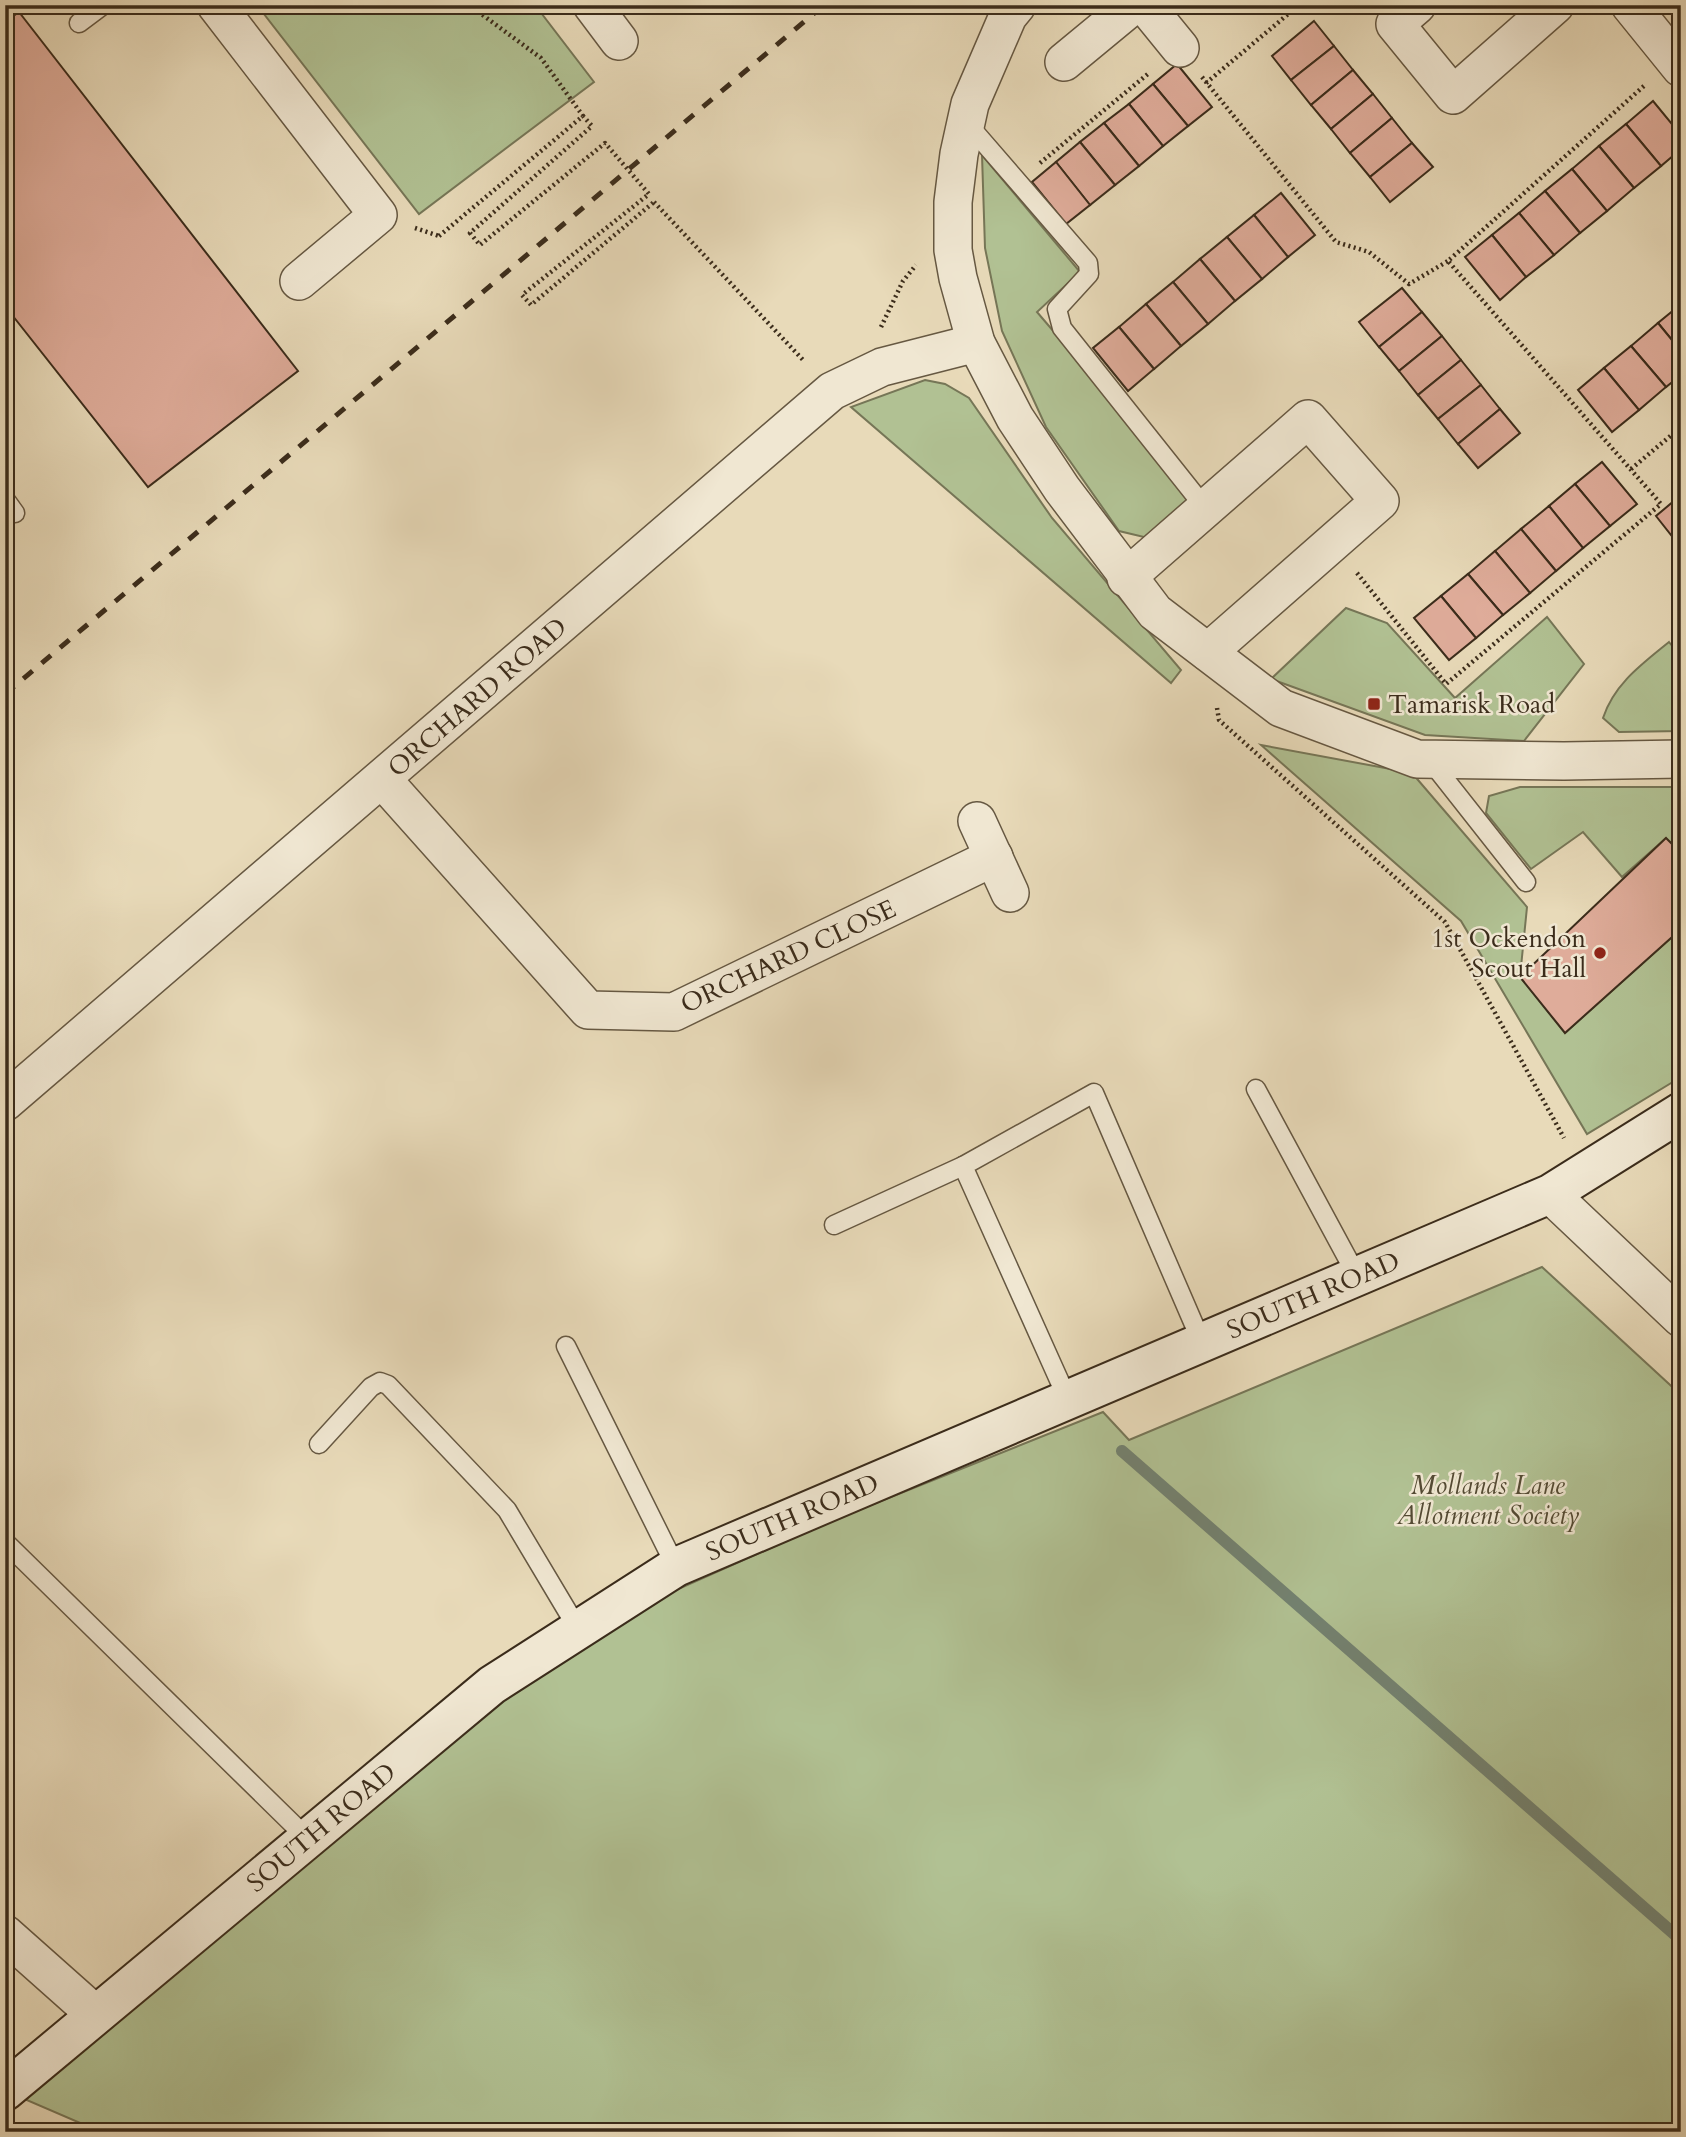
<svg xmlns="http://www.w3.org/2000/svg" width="1686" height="2137" font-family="Cardo,serif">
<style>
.green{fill:#b1c193;stroke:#767657;stroke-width:2}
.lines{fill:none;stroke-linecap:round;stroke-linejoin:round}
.stream{stroke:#738271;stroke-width:12}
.building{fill:#dfac9a;stroke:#3b2c1b;stroke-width:2}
.lane-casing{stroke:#665842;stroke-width:21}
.street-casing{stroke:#665842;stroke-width:40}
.secondary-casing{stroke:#3b2c1b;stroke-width:42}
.path{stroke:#3b2c1b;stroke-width:4.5;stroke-dasharray:2 3.5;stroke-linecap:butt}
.lane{stroke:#f0e7d2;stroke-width:18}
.street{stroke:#f0e7d2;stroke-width:37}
.secondary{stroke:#f0e7d2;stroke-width:38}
.rail{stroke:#3b2c1b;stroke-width:5;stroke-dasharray:12 12;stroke-linecap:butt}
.path-bridge{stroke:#3b2c1b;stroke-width:4.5;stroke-dasharray:2 3.5;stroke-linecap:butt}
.poi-dot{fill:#8f2418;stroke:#f0e7d2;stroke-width:2.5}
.labels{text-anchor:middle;stroke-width:5;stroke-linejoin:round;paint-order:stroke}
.street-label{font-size:26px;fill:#3b2c1b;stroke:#f0e7d2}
.poi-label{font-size:26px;fill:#3b2c1b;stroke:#f0e7d2;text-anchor:start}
.park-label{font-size:26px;font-style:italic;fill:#534a33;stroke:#f0e7d2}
</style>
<rect width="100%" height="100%" fill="#e8dab9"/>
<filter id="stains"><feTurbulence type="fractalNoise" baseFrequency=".00286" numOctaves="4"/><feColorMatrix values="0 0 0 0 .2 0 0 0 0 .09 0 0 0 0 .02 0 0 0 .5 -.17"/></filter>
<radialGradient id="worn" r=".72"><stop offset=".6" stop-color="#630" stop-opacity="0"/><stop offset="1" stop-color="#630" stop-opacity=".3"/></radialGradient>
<g class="green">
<polygon points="257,5 535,5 594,82 419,214"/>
<polygon points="982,155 1080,272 1037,312 1194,496 1148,538 1119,531 1046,427 1002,331 985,248"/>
<polygon points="925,380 945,384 969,398 1052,518 1181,670 1171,683 851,407"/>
<polygon points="1346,608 1387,623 1455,698 1547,617 1584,664 1524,741 1425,735 1271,679"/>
<path d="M1669 642 1681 657V731L1619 732 1603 718C1614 684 1642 664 1669 642Z"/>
<polygon points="1261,745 1412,773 1527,907 1520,977 1565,1033 1681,929 1681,1077 1587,1134 1461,921"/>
<polygon points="1520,787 1681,787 1681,853 1666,838 1622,877 1583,832 1531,869 1486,813 1489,796"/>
<polygon points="1542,1267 1681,1395 1681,2132 101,2132 22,2098 488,1709 658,1598 836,1519 1103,1412 1129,1440"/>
</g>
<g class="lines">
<polyline class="stream" points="1122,1451 1681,1940"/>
</g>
<g class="building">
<polygon points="19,12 298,371 148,487 5,306 5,22"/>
<polygon points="1314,21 1334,46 1291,80 1272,56"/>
<polygon points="1334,46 1353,70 1311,105 1291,80"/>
<polygon points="1177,64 1212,107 1188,126 1153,84"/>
<polygon points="1353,70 1373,94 1331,129 1311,105"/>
<polygon points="1153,84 1188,126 1163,146 1129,104"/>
<polygon points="1373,94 1392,118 1350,153 1331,129"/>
<polygon points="1653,101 1681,135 1681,149 1661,166 1626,124"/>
<polygon points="1129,104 1163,146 1139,166 1104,123"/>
<polygon points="1392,118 1412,143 1370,177 1350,153"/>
<polygon points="1104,123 1139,166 1115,185 1080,142"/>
<polygon points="1626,124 1661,166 1634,188 1599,146"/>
<polygon points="1080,142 1115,185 1090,205 1056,162"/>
<polygon points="1412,143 1433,167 1390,202 1370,177"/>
<polygon points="1599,146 1634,188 1607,211 1572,169"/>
<polygon points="1056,162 1090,205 1066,224 1032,182"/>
<polygon points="1572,169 1607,211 1580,233 1545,191"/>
<polygon points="1545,191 1580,233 1554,255 1519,213"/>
<polygon points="1281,193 1315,235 1288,257 1254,215"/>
<polygon points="1519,213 1554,255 1526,277 1492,235"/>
<polygon points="1254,215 1288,257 1262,279 1227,237"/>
<polygon points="1492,235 1526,277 1500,300 1465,257"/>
<polygon points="1227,237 1262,279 1235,301 1200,259"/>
<polygon points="1200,259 1235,301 1208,324 1173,282"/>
<polygon points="1173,282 1208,324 1181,346 1146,304"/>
<polygon points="1402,288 1422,312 1379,347 1359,322"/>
<polygon points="1146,304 1181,346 1154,369 1119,327"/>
<polygon points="1681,304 1681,351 1658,323"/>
<polygon points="1422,312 1442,336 1399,371 1379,347"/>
<polygon points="1658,323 1681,351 1681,375 1666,387 1631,346"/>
<polygon points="1119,327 1154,369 1128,391 1093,348"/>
<polygon points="1442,336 1461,360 1418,395 1399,371"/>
<polygon points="1631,346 1666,387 1639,410 1604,368"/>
<polygon points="1461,360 1481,385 1438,419 1418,395"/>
<polygon points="1604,368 1639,410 1612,432 1578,390"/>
<polygon points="1481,385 1500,409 1458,444 1438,419"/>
<polygon points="1500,409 1520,433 1478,468 1458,444"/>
<polygon points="1602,462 1637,504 1610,526 1575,484"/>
<polygon points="1575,484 1610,526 1583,548 1549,506"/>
<polygon points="1681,495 1681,535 1675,540 1656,516"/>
<polygon points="1549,506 1583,548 1556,571 1521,529"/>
<polygon points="1521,529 1556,571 1530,593 1495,551"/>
<polygon points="1495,551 1530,593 1503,615 1468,574"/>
<polygon points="1468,574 1503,615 1476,638 1441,596"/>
<polygon points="1441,596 1476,638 1449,660 1414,618"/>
<polygon points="1666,838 1681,853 1681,929 1565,1033 1520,977"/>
</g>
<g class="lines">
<defs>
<g id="lane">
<polyline points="79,23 103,5"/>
<polyline points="966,122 1088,263 1089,274 1057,309 1062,328 1206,509"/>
<polyline points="5,499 15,513"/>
<polyline points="1429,759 1526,882"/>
<polyline points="1256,1089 1357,1276"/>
<polyline points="834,1225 963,1166"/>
<polyline points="566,1346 676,1567"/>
<polyline points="1068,1400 963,1166 1094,1093 1202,1343"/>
<polyline points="319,1444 371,1387 380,1382 388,1385 507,1510 578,1629"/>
<polyline points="5,1542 307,1838"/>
</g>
<g id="street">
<polyline points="216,5 378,215 299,281"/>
<polyline points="592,5 619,41"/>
<polyline points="1017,5 1008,16 970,104 959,154 953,202 953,250 958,278 976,343 1015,418 1062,489 1155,612 1281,708 1417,759 1564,761 1681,759"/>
<polyline points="1145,5 1180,48"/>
<polyline points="1417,5 1395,24 1453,95 1555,5"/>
<polyline points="1630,5 1681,68"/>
<polyline points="1064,62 1133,5"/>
<polyline points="1126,578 1308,419 1380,501 1208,652"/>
<polyline points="382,779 588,1010 674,1012 994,857"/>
<polyline points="977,821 1010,893"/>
<polyline points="5,1102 832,391 882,367 976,343"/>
<polyline points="1550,1194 1681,1318"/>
<polyline points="5,1934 95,2014"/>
</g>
<polyline id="secondary" points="5,2091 492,1685 676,1567 1550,1194 1681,1112"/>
</defs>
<use href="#lane" class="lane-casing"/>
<use href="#street" class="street-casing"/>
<use href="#secondary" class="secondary-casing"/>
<g class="path">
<polyline points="469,5 541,58 583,116"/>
<polyline points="1202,77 1336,242 1369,252 1409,284 1448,261"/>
<polyline points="1206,83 1299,5"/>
<polyline points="1040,163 1149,73"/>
<polyline points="654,202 805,362"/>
<polyline points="415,228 439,236"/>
<polyline points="881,327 903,281 916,265"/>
<polyline points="1631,469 1681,427"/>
<polyline points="1357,573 1446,684 1661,504 1448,261 1645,85"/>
<polyline points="1217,708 1219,720 1445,922 1564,1138"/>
</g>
<use href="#lane" class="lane"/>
<use href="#street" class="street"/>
<use href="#secondary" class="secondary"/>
<polyline class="rail" points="5,694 824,5"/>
<polyline class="path-bridge" points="439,236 583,116 592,126 470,233 480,245 605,143 649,194 522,295 531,305 654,202"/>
</g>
<g class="poi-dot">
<rect x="1367" y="697" width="14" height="14" rx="3.5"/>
<circle cx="1600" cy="953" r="7"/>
</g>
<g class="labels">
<g class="street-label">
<text transform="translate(477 697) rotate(-41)" y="9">ORCHARD ROAD</text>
<text transform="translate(788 956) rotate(-25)" y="9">ORCHARD CLOSE</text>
<text transform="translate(1313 1295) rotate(-23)" y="9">SOUTH ROAD</text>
<text transform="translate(792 1517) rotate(-23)" y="9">SOUTH ROAD</text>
<text transform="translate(321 1827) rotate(-40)" y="9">SOUTH ROAD</text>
</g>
<g class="poi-label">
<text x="1388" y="713">Tamarisk Road</text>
<text x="1586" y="947" text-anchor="end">1st Ockendon<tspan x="1586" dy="30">Scout Hall</tspan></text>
</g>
<g class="park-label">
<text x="1488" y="1494">Mollands Lane<tspan x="1488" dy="30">Allotment Society</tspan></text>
</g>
</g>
<rect width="1686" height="2137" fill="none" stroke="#e8dab9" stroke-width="28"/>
<rect x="7" y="7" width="1672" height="2123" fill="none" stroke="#3b2c1b" stroke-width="3.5"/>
<rect x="14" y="14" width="1658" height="2109" fill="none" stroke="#3b2c1b" stroke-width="2"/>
<rect width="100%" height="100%" filter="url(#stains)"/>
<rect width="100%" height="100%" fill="url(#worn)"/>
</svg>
